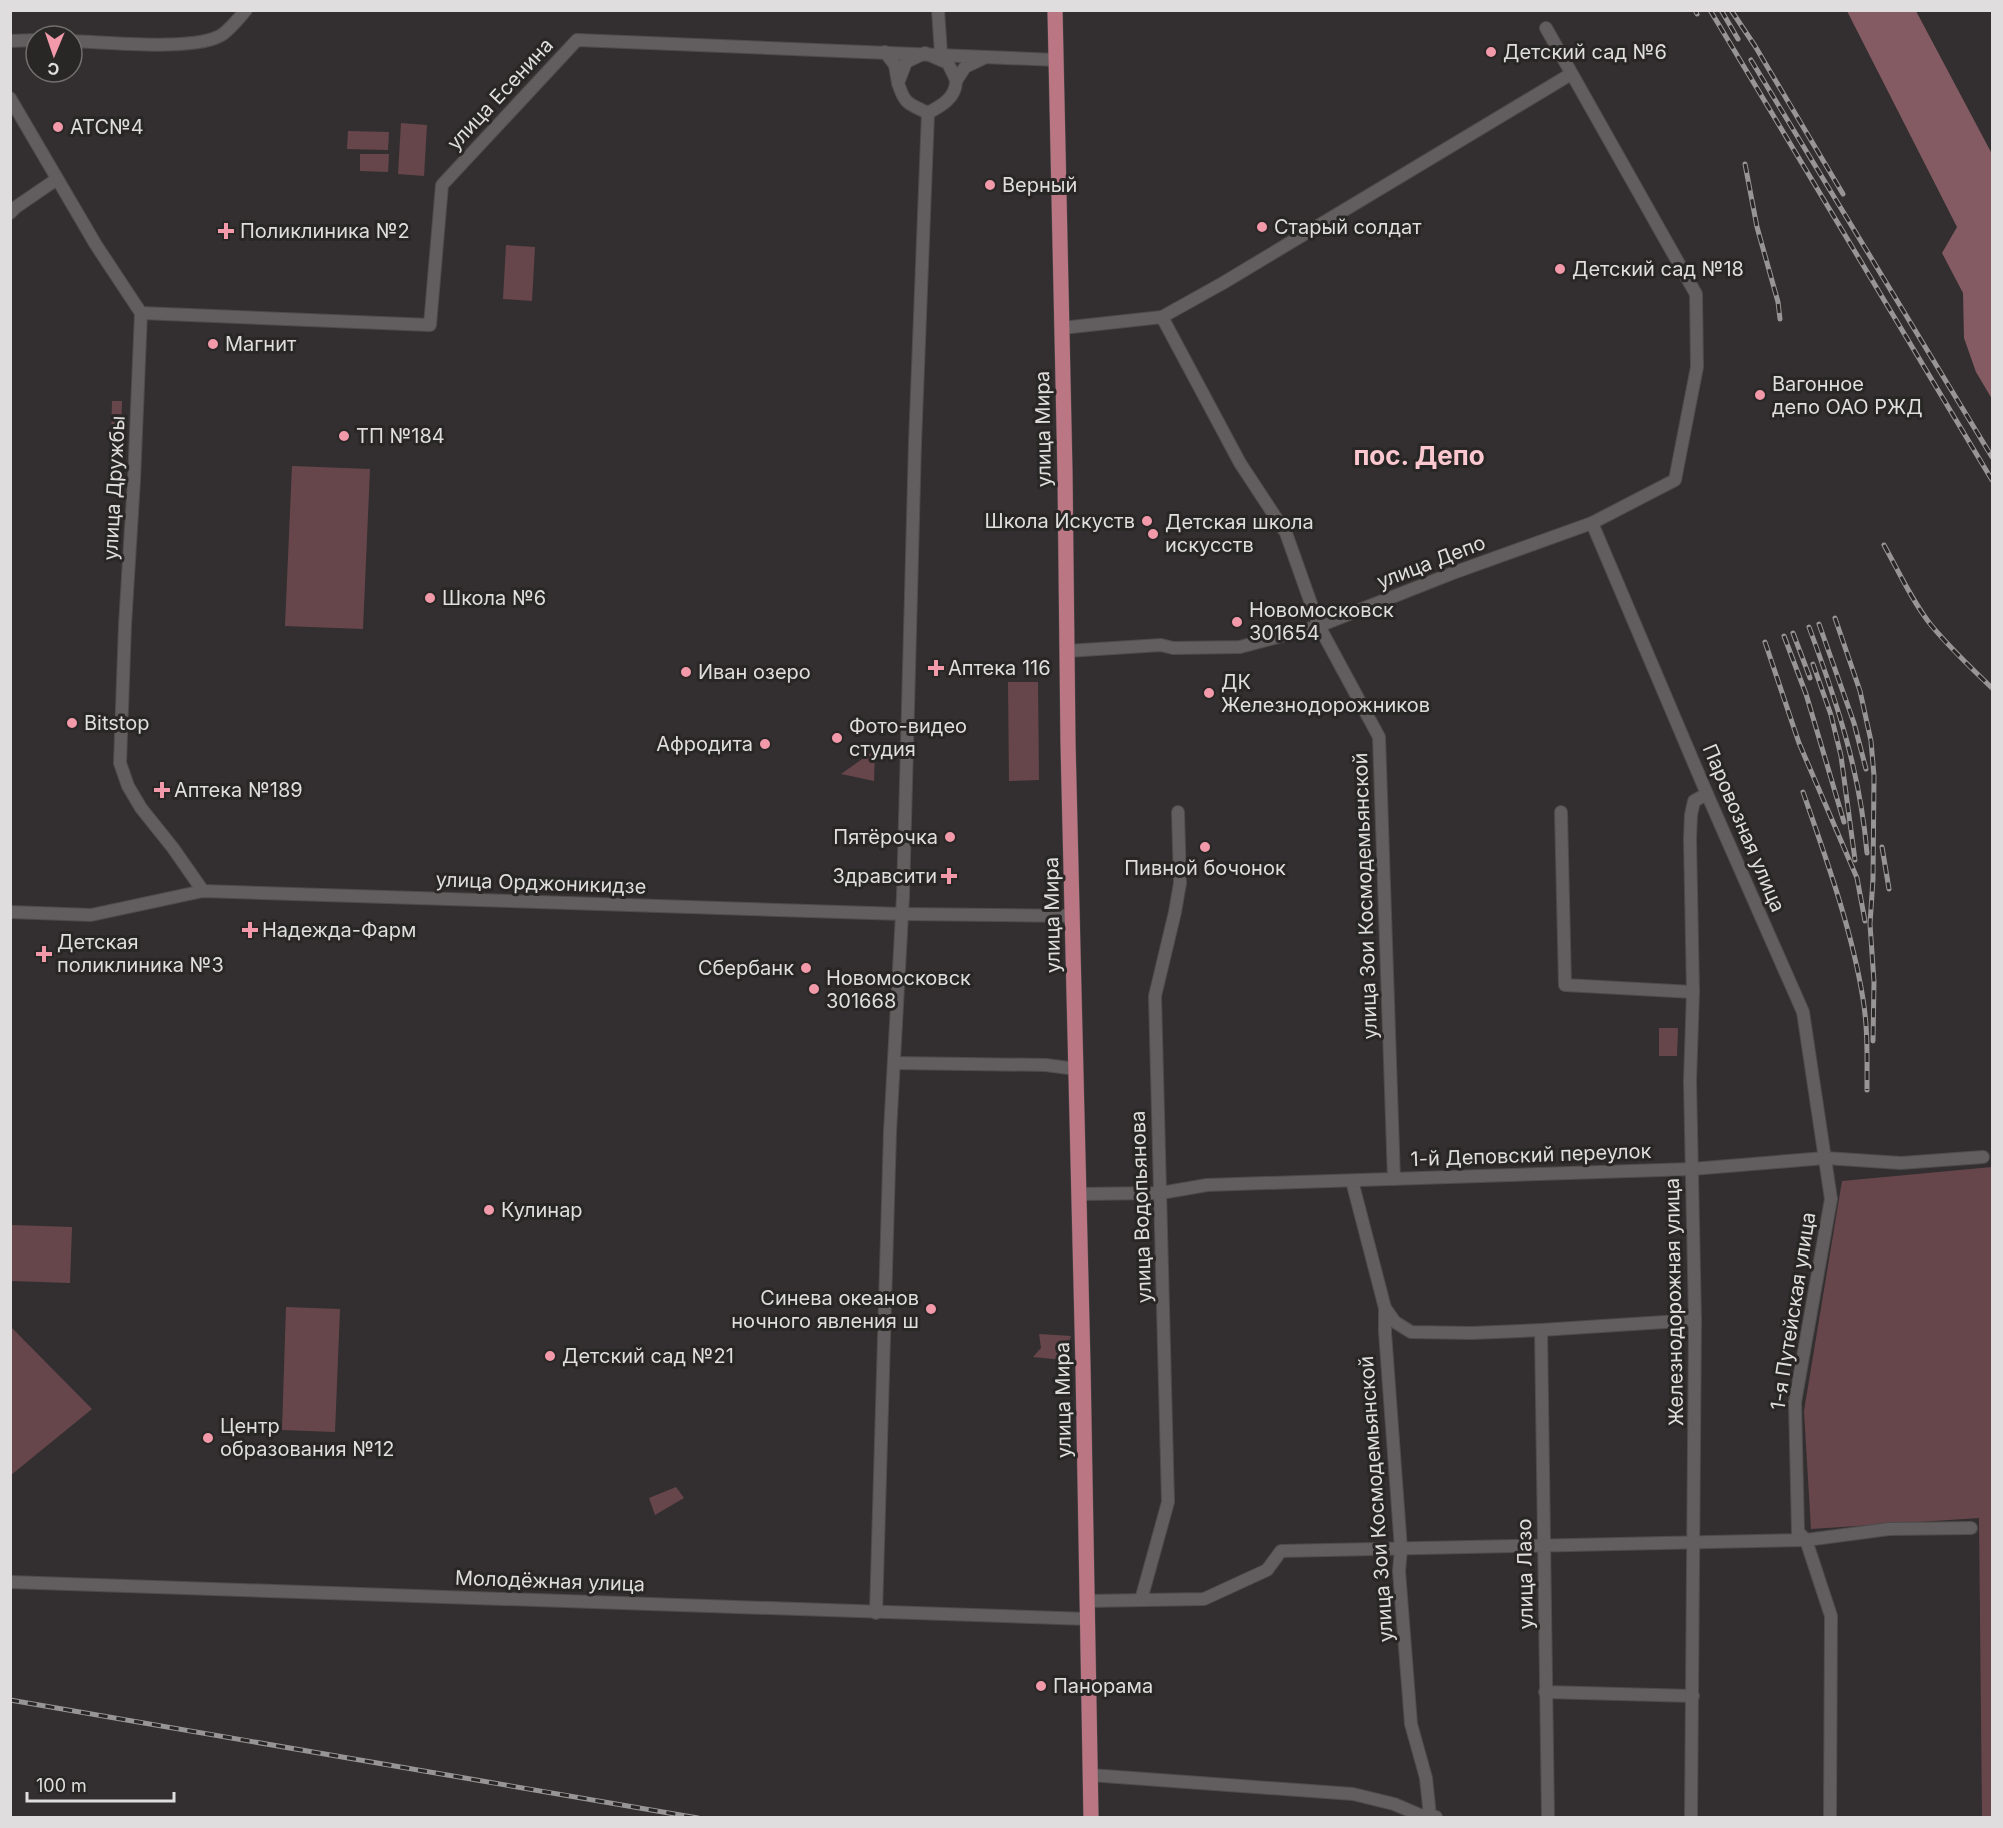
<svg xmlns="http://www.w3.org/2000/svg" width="2003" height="1828" font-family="Inter,sans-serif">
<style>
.green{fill:#67464b}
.forest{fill:#845b62}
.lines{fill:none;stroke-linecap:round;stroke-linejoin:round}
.minor-casing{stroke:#4e4b4b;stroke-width:14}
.major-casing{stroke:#4e4b4b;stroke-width:16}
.minor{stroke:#625d5e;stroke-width:12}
.major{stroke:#bb7684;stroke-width:15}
.rail-casing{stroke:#989596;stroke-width:5}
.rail{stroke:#292626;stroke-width:3;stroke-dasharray:9;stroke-linecap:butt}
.poi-dot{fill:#f39aaa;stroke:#292626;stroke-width:2}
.labels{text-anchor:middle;stroke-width:6;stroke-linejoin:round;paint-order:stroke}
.poi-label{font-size:20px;fill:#dfdddd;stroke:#292626;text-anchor:start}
.street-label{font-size:20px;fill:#dfdddd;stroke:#292626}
.district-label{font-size:26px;font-weight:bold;fill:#fcc8d0;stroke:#292626}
</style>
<rect width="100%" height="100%" fill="#332f30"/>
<g class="green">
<polygon points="401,123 427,125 424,176 398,174"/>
<polygon points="348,131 389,132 388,150 347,149"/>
<polygon points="360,154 389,154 388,172 360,171"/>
<polygon points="506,245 535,247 532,301 503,299"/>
<polygon points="112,401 122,401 121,440 111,440"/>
<polygon points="292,466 370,469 363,629 285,626"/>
<polygon points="1008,682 1038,682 1039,780 1009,781"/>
<polygon points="875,750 874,781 841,774"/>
<polygon points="1659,1028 1678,1028 1677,1056 1659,1056"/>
<polygon points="1992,1167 1992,1817 1982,1817 1979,1518 1811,1529 1804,1411 1842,1181"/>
<polygon points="11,1225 72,1227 70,1283 11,1281"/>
<polygon points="286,1307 340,1309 335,1432 282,1430"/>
<polygon points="11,1327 92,1409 11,1475 10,1475"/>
<polygon points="1039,1334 1071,1336 1063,1360 1033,1357 1041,1348"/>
<polygon points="676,1487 684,1498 655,1515 649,1498"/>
</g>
<polygon class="forest" points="1847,11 1916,11 1992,154 1992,399 1976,372 1964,338 1963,293 1942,253 1957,227"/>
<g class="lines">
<defs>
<g id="minor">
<polyline points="938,10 941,54"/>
<polyline points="1546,28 1696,294 1697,367 1675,480 1592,523 1453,573 1319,626 1286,533 1240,463 1162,317 1223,283 1571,74"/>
<polyline points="10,41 36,40"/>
<path d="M72 41C105 42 198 52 223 34 232 27 239 18 246 10"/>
<polyline points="885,52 895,65 898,83"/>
<path d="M925 53 948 63C950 68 955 76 956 81 956 98 941 106 928 113 908 103 905 105 898 83L906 62Z"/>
<polyline points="956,81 965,67 984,58"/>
<polyline points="10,98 96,245 141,313 134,480 125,625 120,763 128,786 141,808 173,848 203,891"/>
<polyline points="10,213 16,207 57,179"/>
<polyline points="141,313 430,325 442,185 577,40 1057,60"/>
<polyline points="1062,328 1162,317"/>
<polyline points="1592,523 1707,794 1803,1012 1831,1199 1795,1402 1798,1532 1806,1540 1831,1616 1830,1818"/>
<polyline points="1067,651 1161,645 1173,648 1240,647 1319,626 1379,737 1394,1179"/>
<polyline points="1561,812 1565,985 1693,992"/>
<polyline points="10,912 91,915 203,891 902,914 1073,916"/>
<polyline points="894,1063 1046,1065 1076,1069"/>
<polyline points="1352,1181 1385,1308 1385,1332 1401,1549 1399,1571 1411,1724 1426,1778 1430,1816"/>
<polyline points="1080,1194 1161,1193 1207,1185 1692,1169 1825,1158 1901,1163 1983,1157"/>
<polyline points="1385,1308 1395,1322 1411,1332 1472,1333 1541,1330 1695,1320"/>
<polyline points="1541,1330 1548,1818"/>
<polyline points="10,1582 1088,1619"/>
<polyline points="1141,1600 1168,1502 1155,996 1175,912 1180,883 1178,812"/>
<polyline points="1087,1601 1204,1599 1267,1570 1281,1551 1806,1540 1889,1529 1971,1528"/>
<polyline points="876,1613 890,1132 903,896 915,443 928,113"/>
<polyline points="1545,1692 1693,1696"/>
<polyline points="1090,1775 1353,1794 1394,1804 1420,1815 1436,1817"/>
<polyline points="1691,1818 1695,1320 1690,1081 1693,992 1690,839 1691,815 1694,801 1707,794"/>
</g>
<polyline id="major" points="1055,10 1065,473 1068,743 1083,1366 1091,1818"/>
</defs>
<use href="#minor" class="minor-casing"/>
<use href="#major" class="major-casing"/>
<use href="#minor" class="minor"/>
<use href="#major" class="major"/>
<defs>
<g id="rail">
<polyline points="1695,10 1697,14"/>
<polyline points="1710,10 1992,480"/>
<polyline points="1721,10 1738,39"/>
<polyline points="1731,10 1755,46 1843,194"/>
<polyline points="1751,60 1992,457"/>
<polyline points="1745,164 1757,227 1778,302 1780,319"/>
<path d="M1884 545C1899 572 1912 601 1931 625 1950 648 1971 668 1992 688"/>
<polyline points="1835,618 1860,691 1871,741 1874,776 1873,879 1870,924 1874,982 1873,1041"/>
<polyline points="1819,624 1854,723 1866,769"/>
<path d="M1809 627C1837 703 1860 771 1867 853"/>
<polyline points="1793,633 1810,678"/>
<polyline points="1784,636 1806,694 1844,822"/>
<polyline points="1765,642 1799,743 1857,878 1865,921"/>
<polyline points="1813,664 1831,715 1841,756 1855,860"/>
<path d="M1803 792C1826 858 1852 930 1863 999 1868 1029 1867 1060 1867 1090"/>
<polyline points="1882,847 1889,889"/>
<polyline points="10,1700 698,1818"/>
</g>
</defs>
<use href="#rail" class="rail-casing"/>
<use href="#rail" class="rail"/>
</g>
<g class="poi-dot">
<circle cx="1491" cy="52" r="6"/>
<circle cx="58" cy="127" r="6"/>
<circle cx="990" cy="185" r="6"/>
<circle cx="1262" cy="227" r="6"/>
<path d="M223 222h6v6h6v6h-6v6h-6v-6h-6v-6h6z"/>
<circle cx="1560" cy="269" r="6"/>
<circle cx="213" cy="344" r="6"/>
<circle cx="1760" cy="395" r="6"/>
<circle cx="344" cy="436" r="6"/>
<circle cx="1147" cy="521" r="6"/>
<circle cx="1153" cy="534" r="6"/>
<circle cx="430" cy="598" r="6"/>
<circle cx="1237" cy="622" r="6"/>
<path d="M933 659h6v6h6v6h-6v6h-6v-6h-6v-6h6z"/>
<circle cx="686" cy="672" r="6"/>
<circle cx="1209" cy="693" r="6"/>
<circle cx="72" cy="723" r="6"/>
<circle cx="837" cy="738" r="6"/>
<circle cx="765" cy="744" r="6"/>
<path d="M159 781h6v6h6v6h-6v6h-6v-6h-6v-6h6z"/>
<circle cx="950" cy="837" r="6"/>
<circle cx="1205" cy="847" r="6"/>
<path d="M946 867h6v6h6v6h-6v6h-6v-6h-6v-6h6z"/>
<path d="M247 921h6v6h6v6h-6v6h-6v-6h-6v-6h6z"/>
<path d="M41 945h6v6h6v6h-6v6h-6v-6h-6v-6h6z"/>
<circle cx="806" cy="968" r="6"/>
<circle cx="814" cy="989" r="6"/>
<circle cx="489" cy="1210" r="6"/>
<circle cx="931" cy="1309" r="6"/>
<circle cx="550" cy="1356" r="6"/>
<circle cx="208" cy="1438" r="6"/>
<circle cx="1041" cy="1686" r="6"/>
</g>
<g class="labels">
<g class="poi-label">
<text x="1503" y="59">Детский сад №6</text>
<text x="70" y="134">АТС№4</text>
<text x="1002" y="192">Верный</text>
<text x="1274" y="234">Старый солдат</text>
<text x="240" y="238">Поликлиника №2</text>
<text x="1572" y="276">Детский сад №18</text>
<text x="225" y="351">Магнит</text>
<text x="1772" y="391">Вагонное<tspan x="1772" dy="23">депо ОАО РЖД</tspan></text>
<text x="356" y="443">ТП №184</text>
<text x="1135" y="528" text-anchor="end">Школа Искуств</text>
<text x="1165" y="529">Детская школа<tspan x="1165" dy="23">искусств</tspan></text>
<text x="442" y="605">Школа №6</text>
<text x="1249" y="617">Новомосковск<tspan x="1249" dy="23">301654</tspan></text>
<text x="948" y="675">Аптека 116</text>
<text x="698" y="679">Иван озеро</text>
<text x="1221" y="689">ДК<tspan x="1221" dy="23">Железнодорожников</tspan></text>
<text x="84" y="730">Bitstop</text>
<text x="849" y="733">Фото-видео<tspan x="849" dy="23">студия</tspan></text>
<text x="753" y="751" text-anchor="end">Афродита</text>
<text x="174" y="797">Аптека №189</text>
<text x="938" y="844" text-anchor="end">Пятёрочка</text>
<text x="1205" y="875" text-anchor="middle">Пивной бочонок</text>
<text x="937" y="883" text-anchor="end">Здравсити</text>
<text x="262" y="937">Надежда-Фарм</text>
<text x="57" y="949">Детская<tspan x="57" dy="23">поликлиника №3</tspan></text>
<text x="794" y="975" text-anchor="end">Сбербанк</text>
<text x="826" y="985">Новомосковск<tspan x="826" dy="23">301668</tspan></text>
<text x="501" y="1217">Кулинар</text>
<text x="919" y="1305" text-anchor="end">Синева океанов<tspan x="919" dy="23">ночного явления ш</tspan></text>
<text x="562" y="1363">Детский сад №21</text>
<text x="220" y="1433">Центр<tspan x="220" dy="23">образования №12</tspan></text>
<text x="1053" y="1693">Панорама</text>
</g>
<g class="street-label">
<text transform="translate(500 94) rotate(-47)" y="7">улица Есенина</text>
<text transform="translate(1043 429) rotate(-91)" y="7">улица Мира</text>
<text transform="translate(114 488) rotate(-87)" y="7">улица Дружбы</text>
<text transform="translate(1431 562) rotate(-21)" y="7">улица Депо</text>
<text transform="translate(1744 828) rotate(67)" y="7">Паровозная улица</text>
<text transform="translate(541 883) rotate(2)" y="7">улица Орджоникидзе</text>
<text transform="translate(1365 896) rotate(-92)" y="7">улица Зои Космодемьянской</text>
<text transform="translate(1052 915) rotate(-91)" y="7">улица Мира</text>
<text transform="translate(1531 1155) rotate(-2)" y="7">1-й Деповский переулок</text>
<text transform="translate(1141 1207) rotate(-92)" y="7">улица Водопьянова</text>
<text transform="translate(1674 1302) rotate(-91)" y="7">Железнодорожная улица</text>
<text transform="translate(1793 1311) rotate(-81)" y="7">1-я Путейская улица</text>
<text transform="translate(1063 1400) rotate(-91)" y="7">улица Мира</text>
<text transform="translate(1376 1499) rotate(-94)" y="7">улица Зои Космодемьянской</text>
<text transform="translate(1525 1574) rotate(-91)" y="7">улица Лазо</text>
<text transform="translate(550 1581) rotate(2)" y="7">Молодёжная улица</text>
</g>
<g class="district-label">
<text x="1419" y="465">пос. Депо</text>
</g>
</g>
<rect width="2003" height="1828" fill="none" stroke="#dfdddd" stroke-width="24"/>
<g transform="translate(54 54) rotate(182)"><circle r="28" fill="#292626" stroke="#726f6f" stroke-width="1.5"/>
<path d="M0-4.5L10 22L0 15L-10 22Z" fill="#f39aaa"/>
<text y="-9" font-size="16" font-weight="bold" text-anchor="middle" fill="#dfdddd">С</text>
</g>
<path d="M27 1792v9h147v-9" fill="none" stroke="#dfdddd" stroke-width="3"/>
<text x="36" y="1792" font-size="18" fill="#dfdddd" stroke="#292626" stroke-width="4.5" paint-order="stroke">100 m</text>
</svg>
